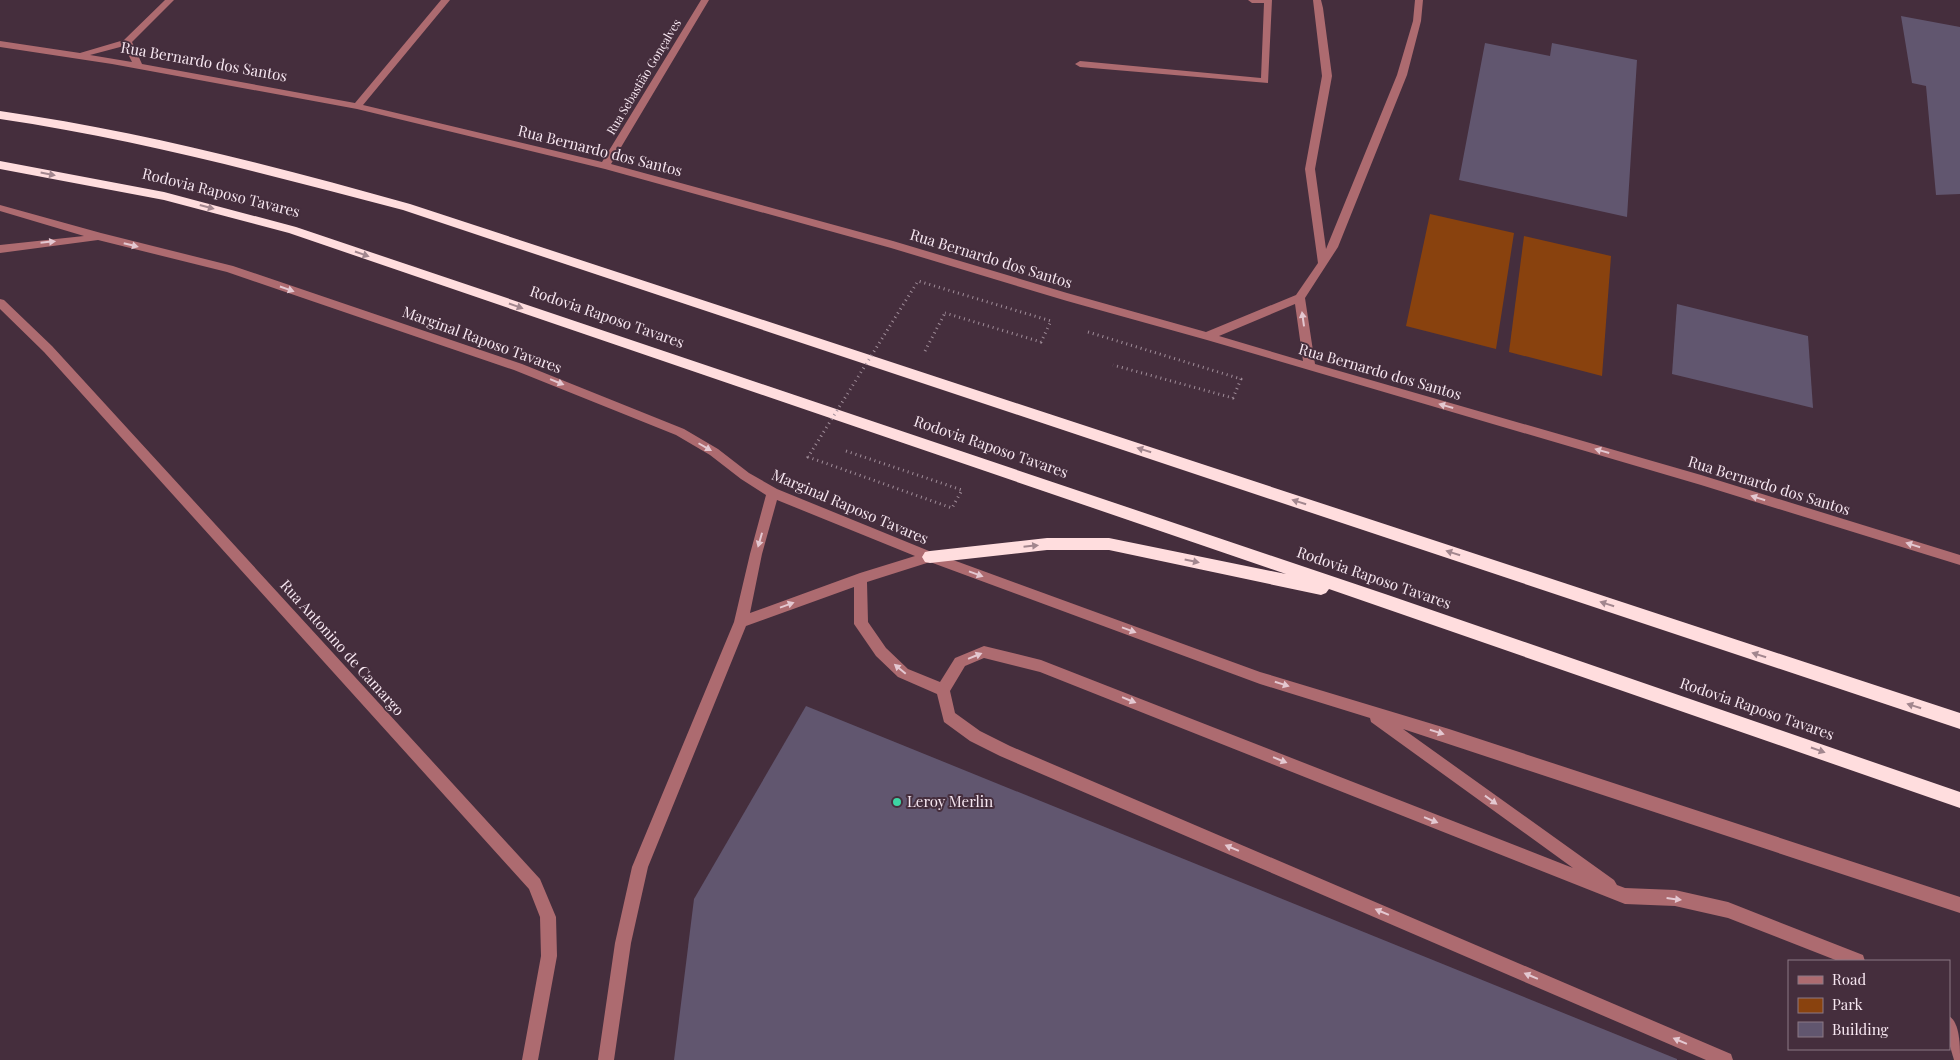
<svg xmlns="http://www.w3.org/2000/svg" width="1960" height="1060" font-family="'Playfair Display',serif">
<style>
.green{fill:#89420e}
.building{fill:#61566f}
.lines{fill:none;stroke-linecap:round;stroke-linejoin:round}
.path{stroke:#a18e9a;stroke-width:3;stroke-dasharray:1 4;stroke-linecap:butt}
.minor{fill:#ad6b70;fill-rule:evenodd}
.highway{fill:#ffddde;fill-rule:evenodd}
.path-bridge{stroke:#a18e9a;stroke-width:3;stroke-dasharray:1 4;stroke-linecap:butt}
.oneway{fill:#a2868e}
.oneway2{fill:#e4c8d1}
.poi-dot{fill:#3dd4a3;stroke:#452e3d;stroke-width:2}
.labels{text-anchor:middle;stroke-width:4;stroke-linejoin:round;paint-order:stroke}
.far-street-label{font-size:12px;fill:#f7e7f1;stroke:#452e3d}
.street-label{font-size:15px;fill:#f7e7f1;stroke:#452e3d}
.poi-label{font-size:15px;fill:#f7e7f1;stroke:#452e3d;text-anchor:start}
</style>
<rect width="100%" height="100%" fill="#452e3d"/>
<g class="green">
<polygon points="1430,214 1514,233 1496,349 1406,326"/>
<polygon points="1524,236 1611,256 1602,376 1509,352"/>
</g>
<g class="building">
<polygon points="1901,16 1960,27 1960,194 1936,195 1926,86 1912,83"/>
<polygon points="1485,43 1550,56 1552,43 1637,60 1627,217 1459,180"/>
<polygon points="1677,304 1808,336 1813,408 1672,374"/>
<polygon points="806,706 1677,1059 1677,1060 674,1060 694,899"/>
</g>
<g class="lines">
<g class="path">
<polyline points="1088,332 1241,379 1233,398 1113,365"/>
<polyline points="925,351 945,313"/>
</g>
<g class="minor">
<path d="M165 0H174L132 42 142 64 355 103 441 0H450L363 105 602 162 701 0H709L611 164 893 241 1067 293 1206 332 1296 295 1318 263 1305 169 1322 76 1313 0H1321L1323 8 1332 76 1315 169 1326 249 1397 75 1413 21 1415 0H1423L1421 21 1407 75 1338 247 1305 298 1315 364 1701 475 1960 555V565L1701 485 1207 340 1067 301 891 248 605 169 357 109 112 64 0 47V41L80 53 124 40ZM124 46 132 62 90 55ZM1295 304 1303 361 1219 336Z"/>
<polygon points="1248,0 1272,0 1268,83 1080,67 1075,64 1080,61 1261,78 1264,3 1252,3"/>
<path d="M0 205 101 233 233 266 522 364 684 429 718 449 749 473 777 489 934 553 1260 672 1449 729 1960 897V913L1403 729 1614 880 1617 885 1625 888 1675 890 1728 902 1863 955 1865 961H1838L1728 918 1675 906 1625 904 1040 672 984 658 965 666 950 691 955 713 980 731 1010 746 1731 1054 1733 1060H1706L1000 756 970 741 944 722 937 694 898 677 876 656 854 624V587L746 626 648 867 631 943 614 1060H598L615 943 632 867 734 622 750 554 766 495 741 479 710 455 676 435 514 370 227 272 98 240 0 253V245L84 236 0 211ZM777 500 915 556 860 573 750 613 762 554ZM930 562 1260 684 1370 718 1371 722 1573 868 1041 660 984 646 955 658 940 682 908 669 886 648 868 622 867 582Z"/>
<polygon points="0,299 4,300 52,346 540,879 556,917 557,956 538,1060 522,1060 541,956 540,917 529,889 44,352 0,309"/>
<path d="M1949 1016C1960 1023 1960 1045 1960 1060H1954L1949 1043Z"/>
</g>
<g class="highway">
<path d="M0 111C139 131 275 166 410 204L1960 713V729L403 210C269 175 137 139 0 119Z"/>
<polygon points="0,161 164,192 296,227 1388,595 1960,792 1960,808 1329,589 1326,593 1321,595 1109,550 1047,550 930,563 925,562 922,557 925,552 930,551 1047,538 1109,538 1286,574 289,233 164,200 0,169"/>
</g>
<polyline class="path-bridge" points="846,451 962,490 952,508 808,457 918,281 1051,321 1041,342 945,313"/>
</g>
<defs><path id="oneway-solid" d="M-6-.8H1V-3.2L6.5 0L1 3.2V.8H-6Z" transform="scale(1.25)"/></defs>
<g class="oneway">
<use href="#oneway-solid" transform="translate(48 174) rotate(11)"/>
<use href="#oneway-solid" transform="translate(207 207) rotate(15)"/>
<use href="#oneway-solid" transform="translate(362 254) rotate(19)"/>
<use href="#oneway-solid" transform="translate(516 306) rotate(19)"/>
<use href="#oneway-solid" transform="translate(1144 450) rotate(-162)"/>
<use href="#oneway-solid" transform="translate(1299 502) rotate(-162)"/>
<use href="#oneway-solid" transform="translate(1031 546) rotate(-6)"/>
<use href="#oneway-solid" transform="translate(1453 553) rotate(-162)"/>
<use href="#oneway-solid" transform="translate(1192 561) rotate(12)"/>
<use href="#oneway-solid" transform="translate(1607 604) rotate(-162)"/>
<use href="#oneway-solid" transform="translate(1759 655) rotate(-162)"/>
<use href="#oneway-solid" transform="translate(1914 706) rotate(-162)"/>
<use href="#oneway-solid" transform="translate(1818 750) rotate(19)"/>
</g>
<g class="oneway2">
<use href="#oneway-solid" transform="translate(48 242) rotate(-6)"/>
<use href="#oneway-solid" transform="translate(131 245) rotate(14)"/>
<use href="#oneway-solid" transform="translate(287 289) rotate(19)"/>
<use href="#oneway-solid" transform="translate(1303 319) rotate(-98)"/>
<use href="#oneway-solid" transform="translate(557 382) rotate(22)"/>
<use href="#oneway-solid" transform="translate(1446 406) rotate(-164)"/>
<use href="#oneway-solid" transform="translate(705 447) rotate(30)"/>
<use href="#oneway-solid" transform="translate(1602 451) rotate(-164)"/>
<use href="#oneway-solid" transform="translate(1758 498) rotate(-163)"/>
<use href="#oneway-solid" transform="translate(760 540) rotate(106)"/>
<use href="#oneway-solid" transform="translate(1913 545) rotate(-163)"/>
<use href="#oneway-solid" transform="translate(976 574) rotate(20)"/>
<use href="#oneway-solid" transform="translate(787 605) rotate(-20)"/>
<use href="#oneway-solid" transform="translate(1129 630) rotate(20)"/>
<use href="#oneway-solid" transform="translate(975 656) rotate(-22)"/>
<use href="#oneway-solid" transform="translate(900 669) rotate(-140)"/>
<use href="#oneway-solid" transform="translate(1282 684) rotate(17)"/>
<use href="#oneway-solid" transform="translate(1129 700) rotate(22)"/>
<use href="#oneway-solid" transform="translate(1437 732) rotate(17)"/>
<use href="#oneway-solid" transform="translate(1280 760) rotate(22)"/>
<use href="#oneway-solid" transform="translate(1491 800) rotate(36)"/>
<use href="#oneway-solid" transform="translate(1431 820) rotate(22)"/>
<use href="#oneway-solid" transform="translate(1232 848) rotate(-157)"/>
<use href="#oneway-solid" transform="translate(1674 899) rotate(7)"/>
<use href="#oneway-solid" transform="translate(1382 912) rotate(-157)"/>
<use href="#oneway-solid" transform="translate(1531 976) rotate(-157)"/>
<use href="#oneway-solid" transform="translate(1680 1041) rotate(-157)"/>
</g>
<circle class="poi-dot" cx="897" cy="802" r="5"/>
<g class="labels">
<g class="far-street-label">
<text transform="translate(644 77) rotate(-59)" y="4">Rua Sebastião Gonçalves</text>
</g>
<g class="street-label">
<text transform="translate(204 62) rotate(10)" y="5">Rua Bernardo dos Santos</text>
<text transform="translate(600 151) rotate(14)" y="5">Rua Bernardo dos Santos</text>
<text transform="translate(221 193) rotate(14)" y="5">Rodovia Raposo Tavares</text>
<text transform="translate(991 259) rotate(17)" y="5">Rua Bernardo dos Santos</text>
<text transform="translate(607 317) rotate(19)" y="5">Rodovia Raposo Tavares</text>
<text transform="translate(482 340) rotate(20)" y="5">Marginal Raposo Tavares</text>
<text transform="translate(1380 372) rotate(16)" y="5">Rua Bernardo dos Santos</text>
<text transform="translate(991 447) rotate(19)" y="5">Rodovia Raposo Tavares</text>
<text transform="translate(1769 486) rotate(17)" y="5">Rua Bernardo dos Santos</text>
<text transform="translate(850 507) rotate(23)" y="5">Marginal Raposo Tavares</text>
<text transform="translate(1374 578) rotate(19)" y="5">Rodovia Raposo Tavares</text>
<text transform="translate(342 648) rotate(48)" y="5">Rua Antonino de Camargo</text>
<text transform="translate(1757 709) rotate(19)" y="5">Rodovia Raposo Tavares</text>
</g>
<g class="poi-label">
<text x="907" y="807">Leroy Merlin</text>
</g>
</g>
<rect x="1788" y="960" width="162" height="90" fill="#452e3d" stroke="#8c7885"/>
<rect x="1798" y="976" width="25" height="8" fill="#ad6b70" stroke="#8c7885"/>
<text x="1832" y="985" font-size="15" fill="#f7e7f1">Road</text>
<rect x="1798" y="998" width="25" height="15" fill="#89420e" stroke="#8c7885"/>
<text x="1832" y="1010" font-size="15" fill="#f7e7f1">Park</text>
<rect x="1798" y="1022" width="25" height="15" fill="#61566f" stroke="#8c7885"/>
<text x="1832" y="1035" font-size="15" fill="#f7e7f1">Building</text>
</svg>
